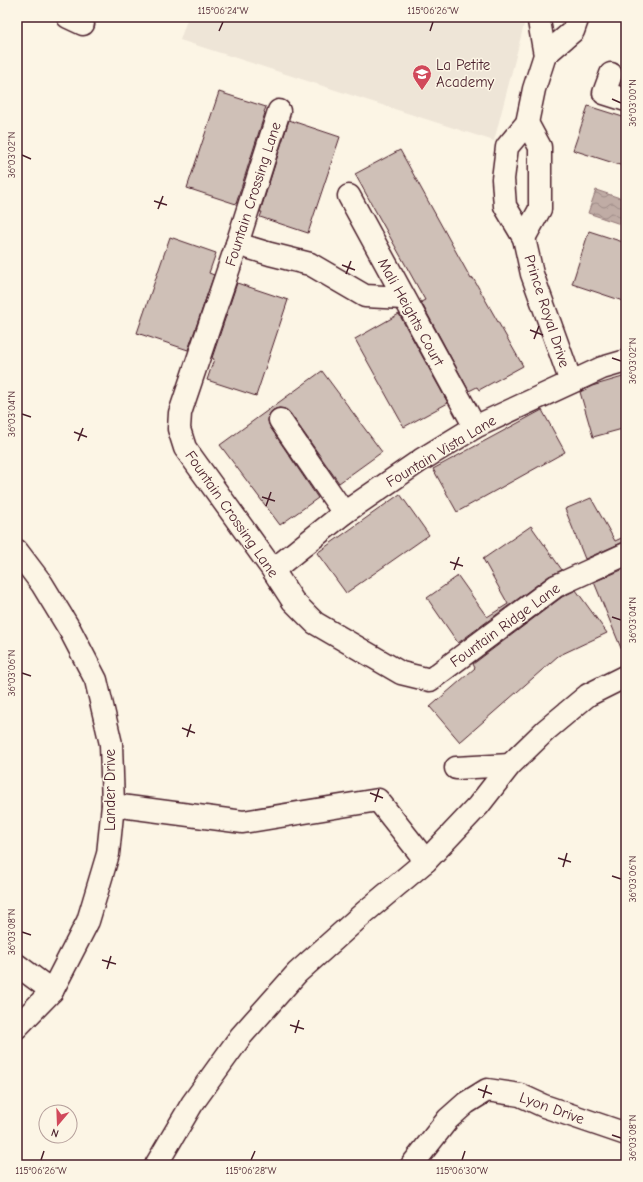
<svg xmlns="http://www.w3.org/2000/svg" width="643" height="1182" font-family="'Comic Neue',sans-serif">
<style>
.built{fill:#eee5d7}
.water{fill:url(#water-waves);stroke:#917474}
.building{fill:#cfc0b7;stroke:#4a1f2b}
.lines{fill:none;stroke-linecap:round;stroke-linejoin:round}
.minor-casing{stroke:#4a1f2b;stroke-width:25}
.minor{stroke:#fcf5e5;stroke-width:22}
.ticks{fill:none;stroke:#4a1f2b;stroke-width:1.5}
.labels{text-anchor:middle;stroke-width:3;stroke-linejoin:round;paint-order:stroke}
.poi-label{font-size:15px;fill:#4a1f2b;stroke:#fcf5e5;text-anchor:start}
.street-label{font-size:15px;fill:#4a1f2b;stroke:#fcf5e5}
.neatline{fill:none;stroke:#4a1f2b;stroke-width:1.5}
.ticks-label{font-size:10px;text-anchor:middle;fill:#4a1f2b}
</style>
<defs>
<pattern id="water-waves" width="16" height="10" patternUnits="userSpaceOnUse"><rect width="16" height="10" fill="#c0aca5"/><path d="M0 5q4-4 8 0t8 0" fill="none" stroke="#9e8b87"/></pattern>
</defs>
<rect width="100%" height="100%" fill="#fcf5e5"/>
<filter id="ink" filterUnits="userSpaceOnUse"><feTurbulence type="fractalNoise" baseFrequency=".025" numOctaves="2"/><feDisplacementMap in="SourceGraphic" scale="8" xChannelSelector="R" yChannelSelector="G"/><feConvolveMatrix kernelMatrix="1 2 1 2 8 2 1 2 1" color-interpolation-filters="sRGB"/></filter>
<g filter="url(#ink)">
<polygon class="built" points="188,17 526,17 494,141 180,40"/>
<polygon class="water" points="596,190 626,200 626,226 588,213"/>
<g class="building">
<polygon points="219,92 266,107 264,112 265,113 236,204 187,188"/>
<polygon points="588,106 626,118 626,167 573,150"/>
<polygon points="289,120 340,137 308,233 260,217 262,212 260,212"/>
<polygon points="400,150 471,279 473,278 523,366 479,390 477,387 469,391 421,302 425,300 355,174"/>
<polygon points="589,231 626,243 626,302 572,284"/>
<polygon points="170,237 216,253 209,273 214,275 188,350 137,333"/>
<polygon points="237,283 288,300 256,396 207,380 214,359 212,358"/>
<polygon points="399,314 448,403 404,427 355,339"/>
<polygon points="322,371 382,452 339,483 290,413 285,409 279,408 273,410 269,415 268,421 270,427 318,498 280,525 220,445"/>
<polygon points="626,376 626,428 593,437 580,392 592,386"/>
<polygon points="542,410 565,452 457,512 433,469"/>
<polygon points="400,494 429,535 346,593 317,553"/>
<polygon points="591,498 615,541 626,536 626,542 621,543 585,559 565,509"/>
<polygon points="531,526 562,570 549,576 458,643 427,598 458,576 487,617 508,604 483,559"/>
<polygon points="626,568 626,658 625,658 594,582"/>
<polygon points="576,590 607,633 558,656 460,742 430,707 475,668 473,664 562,597"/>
</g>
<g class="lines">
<defs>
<g id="minor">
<polyline points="68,17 83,24"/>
<polyline points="540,17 539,21 545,55 534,89 527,123 507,147 503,179 505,206 524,238 532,274 571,382"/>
<polyline points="545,55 573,31 578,17"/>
<polyline points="611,74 604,93 626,100"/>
<polyline points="279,111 237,244 180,413 179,429 185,448 273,570 293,601 315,623 401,673 430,680 556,586 626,554"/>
<polyline points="349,196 475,427"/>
<polyline points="524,238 540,209 540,147 527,123"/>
<polyline points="237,244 270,254 310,264 365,296 404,298"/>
<polyline points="280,420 344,513"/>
<polyline points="17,551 42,584 70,630 96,680 111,744 113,805 108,854 88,921 52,991 17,1027"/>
<polyline points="273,570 344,513 421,460 475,427 602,368 626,361"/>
<polyline points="456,768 510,765"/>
<polyline points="113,805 243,822 378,800 426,861"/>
<polyline points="17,965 52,991"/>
<polyline points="156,1165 192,1104 241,1036 297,973 365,912 426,861 478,806 510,765 546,730 588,695 626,676"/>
<polyline points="412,1165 448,1119 466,1103 487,1090 520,1095 544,1106 626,1134"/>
</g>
</defs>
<use href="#minor" class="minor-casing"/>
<use href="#minor" class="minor"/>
</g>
</g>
<path class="ticks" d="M219 31 223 22M430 31 433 22M612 99 621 103M22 155 31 159M154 201 167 205M158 209 163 196M342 265 355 270M346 274 351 261M530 330 543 335M534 339 539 326M612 358 621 361M22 414 31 417M74 432 87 437M78 441 83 428M262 497 275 501M266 506 271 492M450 562 463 566M454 570 459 557M612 617 621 620M22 673 31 676M182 728 195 733M187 737 191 724M370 793 383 798M375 802 379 789M558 858 571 862M563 867 567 853M612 876 621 879M22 932 31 935M102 960 116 964M107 969 111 956M290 1025 304 1029M295 1033 299 1020M478 1089 492 1094M483 1098 487 1085M612 1135 621 1138M41 1160 44 1151M251 1160 255 1151M462 1160 465 1151"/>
<defs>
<symbol id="school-pin" viewBox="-11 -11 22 30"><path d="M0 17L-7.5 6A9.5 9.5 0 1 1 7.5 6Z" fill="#d1495b" stroke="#fcf5e5"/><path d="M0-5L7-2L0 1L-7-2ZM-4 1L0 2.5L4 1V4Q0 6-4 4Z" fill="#fff"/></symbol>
</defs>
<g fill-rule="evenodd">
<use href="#school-pin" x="411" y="63" width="22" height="30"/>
</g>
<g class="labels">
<g class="poi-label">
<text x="436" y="70">La Petite<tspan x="436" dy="17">Academy</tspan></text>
</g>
<g class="street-label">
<text transform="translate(253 194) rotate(-72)" y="5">Fountain Crossing Lane</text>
<text transform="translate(547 311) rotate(72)" y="5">Prince Royal Drive</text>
<text transform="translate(411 312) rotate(61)" y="5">Mali Heights Court</text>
<text transform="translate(441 451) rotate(-31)" y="5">Fountain Vista Lane</text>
<text transform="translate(232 514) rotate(55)" y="5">Fountain Crossing Lane</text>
<text transform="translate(505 625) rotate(-36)" y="5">Fountain Ridge Lane</text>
<text transform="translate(110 790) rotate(-90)" y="5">Lander Drive</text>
<text transform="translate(552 1108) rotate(20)" y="5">Lyon Drive</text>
</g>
</g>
<rect width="643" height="1182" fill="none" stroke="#fcf5e5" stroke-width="44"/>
<g transform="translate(58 1124) rotate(199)"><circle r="19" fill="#fcf5e5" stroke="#b59f9b"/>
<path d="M0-3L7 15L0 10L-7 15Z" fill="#d1495b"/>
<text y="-6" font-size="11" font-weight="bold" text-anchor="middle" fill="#4a1f2b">N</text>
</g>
<rect x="22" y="22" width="599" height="1138" class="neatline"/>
<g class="ticks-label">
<text x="223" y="14">115°06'24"W</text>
<text x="433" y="14">115°06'26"W</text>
<text transform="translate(632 103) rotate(-90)" y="4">36°03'00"N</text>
<text transform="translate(11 155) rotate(-90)" y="4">36°03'02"N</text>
<text transform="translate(632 361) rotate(-90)" y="4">36°03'02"N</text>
<text transform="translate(11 414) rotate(-90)" y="4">36°03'04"N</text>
<text transform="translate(632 620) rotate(-90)" y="4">36°03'04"N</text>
<text transform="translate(11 673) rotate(-90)" y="4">36°03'06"N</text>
<text transform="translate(632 879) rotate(-90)" y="4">36°03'06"N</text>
<text transform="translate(11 932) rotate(-90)" y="4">36°03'08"N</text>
<text transform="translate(632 1138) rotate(-90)" y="4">36°03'08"N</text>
<text x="41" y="1174">115°06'26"W</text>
<text x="251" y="1174">115°06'28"W</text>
<text x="462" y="1174">115°06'30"W</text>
</g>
</svg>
